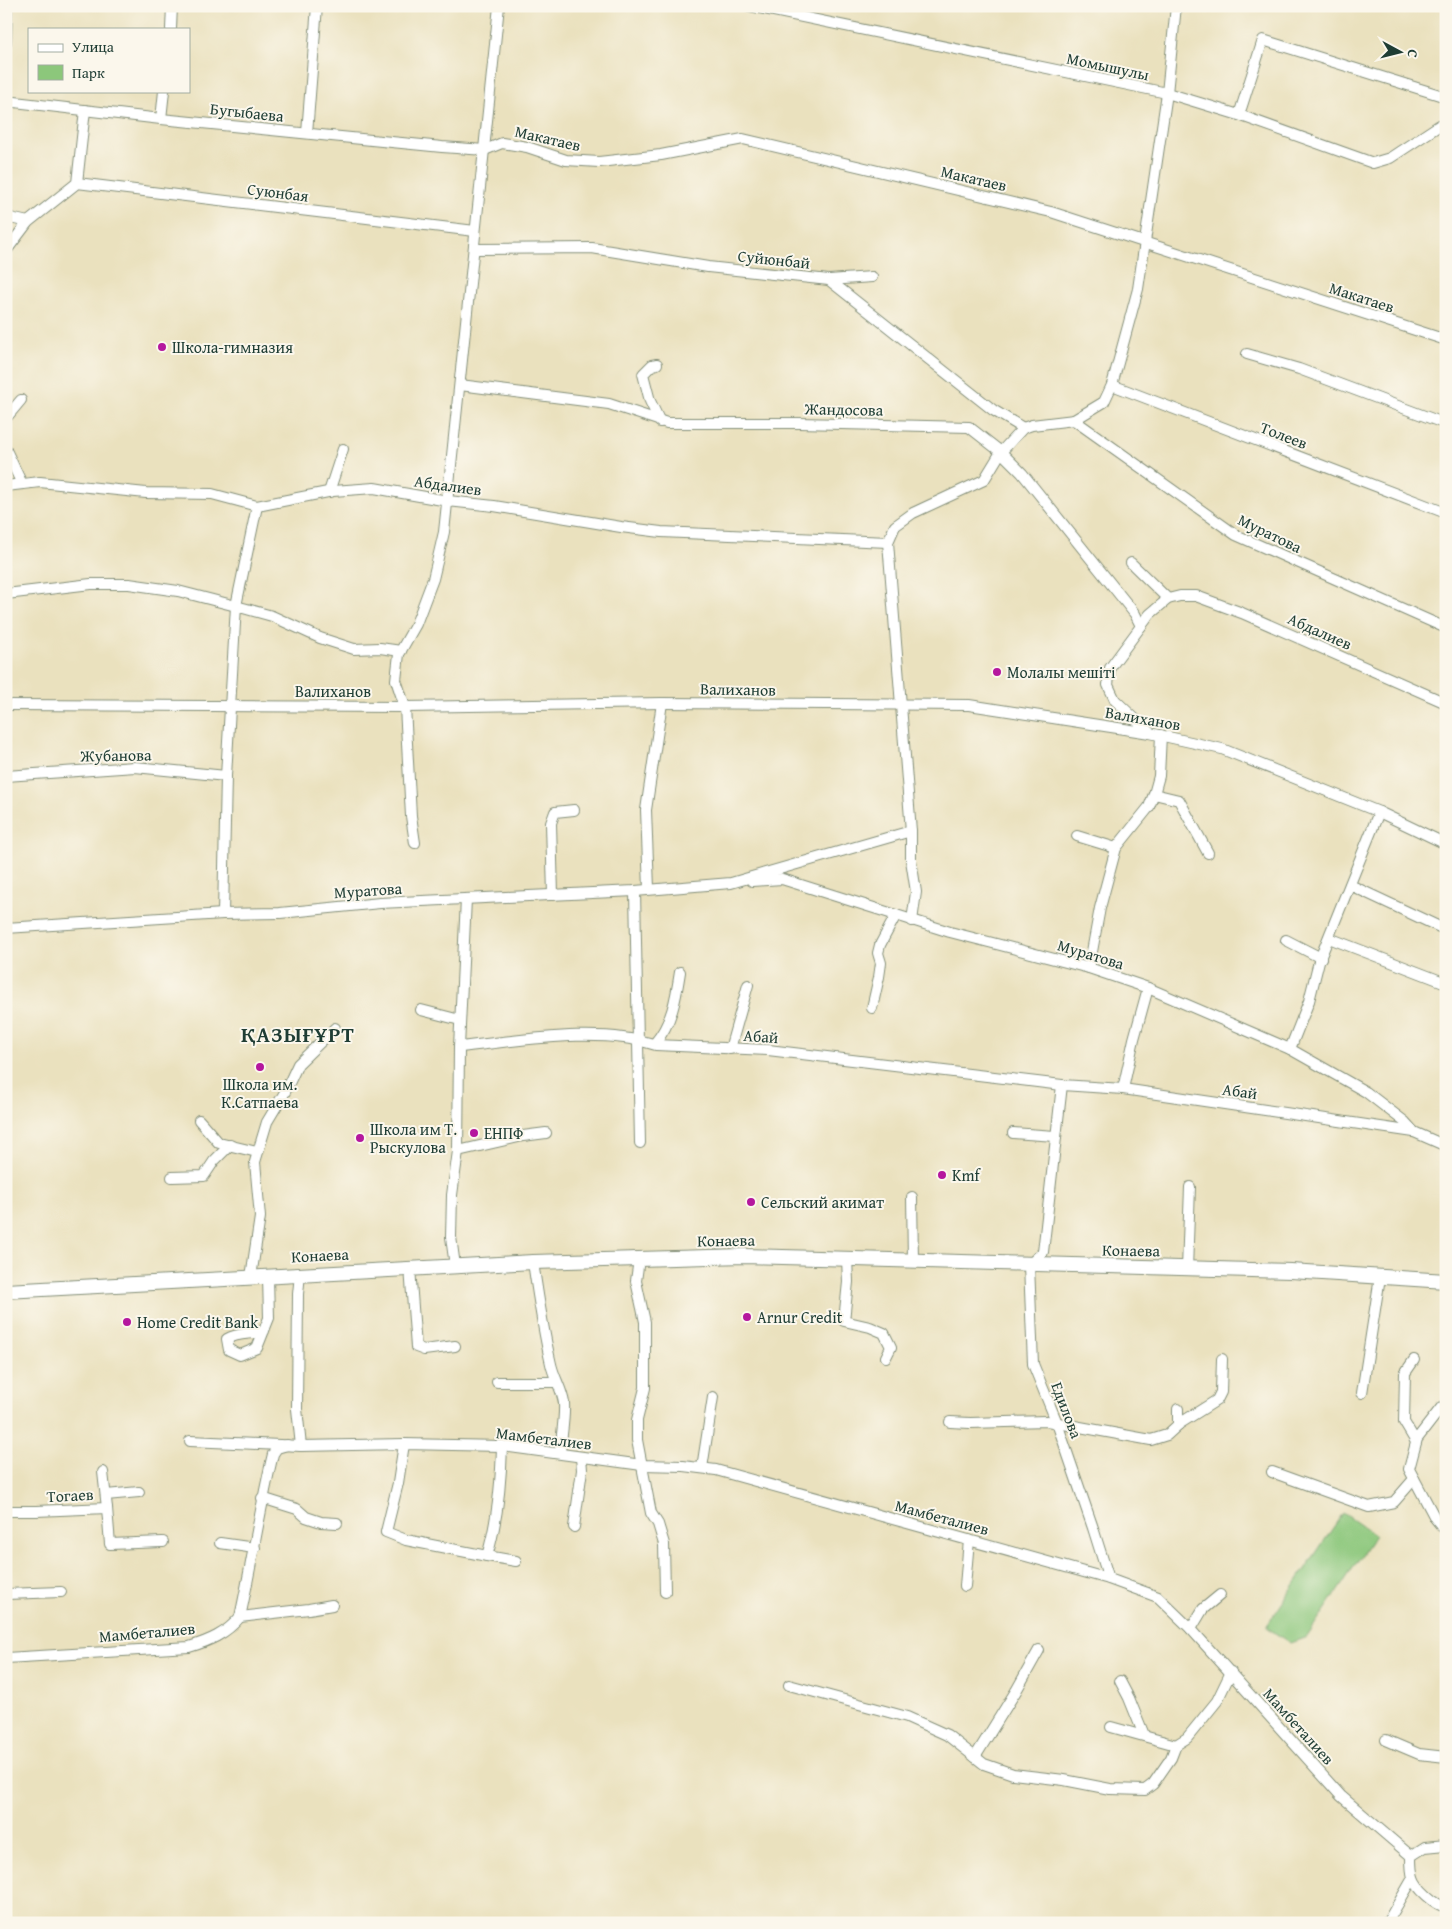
<svg xmlns="http://www.w3.org/2000/svg" width="1452" height="1929" font-family="'Gentium Book Plus',serif">
<style>
.green{fill:#8cc77b;stroke:#568258}
.lines{fill:none;stroke-linecap:round;stroke-linejoin:round}
.minor-casing{stroke:#848f79;stroke-width:12}
.secondary-casing{stroke:#848f79;stroke-width:16}
.minor{stroke:#fff;stroke-width:10}
.secondary{stroke:#fff;stroke-width:14}
.poi-dot{fill:#b5179e;stroke:#fbf7ec;stroke-width:2}
.labels{text-anchor:middle;stroke-width:4;stroke-linejoin:round;paint-order:stroke}
.street-label{font-size:16px;fill:#1f3d34;stroke:#fbf7ec}
.poi-label{font-size:16px;fill:#1f3d34;stroke:#fbf7ec;text-anchor:start}
.district-label{font-size:21px;font-weight:bold;letter-spacing:1px;fill:#1f3d34;stroke:#fbf7ec}
</style>
<rect width="100%" height="100%" fill="#fbf7ec"/>
<filter id="ink" filterUnits="userSpaceOnUse"><feTurbulence type="fractalNoise" baseFrequency=".02" numOctaves="2"/><feDisplacementMap in="SourceGraphic" scale="10" xChannelSelector="R" yChannelSelector="G"/><feConvolveMatrix kernelMatrix="1 2 1 2 8 2 1 2 1" color-interpolation-filters="sRGB"/></filter>
<filter id="wash" filterUnits="userSpaceOnUse"><feTurbulence type="fractalNoise" baseFrequency=".0096" numOctaves="4" result="noise"/><feDisplacementMap in="SourceGraphic" scale="20" xChannelSelector="R" yChannelSelector="G"/><feGaussianBlur stdDeviation="1.12" result="paint"/><feColorMatrix in="noise" values="0 0 0 0 0 0 0 0 0 0 0 0 0 0 0 0 0 1.4 0 .05"/><feComposite in="paint" operator="in"/></filter>
<g filter="url(#wash)">
<rect width="100%" height="100%" fill="#eae1be"/>
<polygon class="green" points="1343,1513 1375,1535 1307,1637 1290,1643 1266,1627"/>
</g>
<g filter="url(#ink)">
<g class="lines">
<defs>
<g id="minor">
<polyline points="749,6 1167,93 1239,115 1373,163 1390,158 1440,125 1446,125"/>
<polyline points="171,29 172,6"/>
<polyline points="6,42 7,6"/>
<polyline points="6,101 161,119 442,147 485,150 502,143 527,147 566,160 599,162 661,155 743,139 1051,212 1446,340"/>
<polyline points="1239,115 1263,40 1446,97"/>
<polyline points="161,119 164,91"/>
<polyline points="307,133 317,6"/>
<polyline points="77,183 475,231"/>
<polyline points="6,217 28,222"/>
<polyline points="474,249 592,248 708,267 829,280 993,410 1023,428"/>
<polyline points="6,251 28,222 77,183 85,110"/>
<polyline points="829,280 872,277"/>
<polyline points="1247,354 1299,369 1446,424"/>
<polyline points="657,364 652,365 643,374 650,401 660,422"/>
<polyline points="460,385 609,404 667,423 799,423 969,427 1001,452 1022,473 1135,614 1141,626"/>
<polyline points="1112,385 1446,513"/>
<polyline points="6,418 21,400"/>
<polyline points="1074,420 1236,535 1446,628"/>
<polyline points="6,450 22,484"/>
<polyline points="6,486 40,482 146,493 212,494 257,506 333,491 374,488 448,501 494,506 621,527 661,532 888,542"/>
<polyline points="329,492 343,449"/>
<polyline points="1131,563 1168,599"/>
<polyline points="6,594 91,584 129,584 178,591 236,606 272,616 320,638 354,649 380,648 401,651"/>
<polyline points="6,705 405,707 662,703 969,705 1150,733 1222,749 1379,812 1446,844"/>
<polyline points="1150,733 1115,700 1108,685 1110,668 1150,614 1168,599 1180,596 1196,596 1242,613 1446,703"/>
<polyline points="6,776 135,767 226,776"/>
<polyline points="1154,794 1179,800 1208,853"/>
<polyline points="1077,836 1116,848"/>
<polyline points="415,843 411,816 405,707 396,680 399,654 416,624 433,579 444,532 499,6"/>
<polyline points="752,881 782,879 950,932 1089,968 1148,988 1290,1049 1366,1092 1405,1122 1414,1132"/>
<polyline points="1350,885 1446,930"/>
<polyline points="649,889 646,810 662,703"/>
<polyline points="635,891 640,1143"/>
<polyline points="553,895 551,823 555,812 574,810"/>
<polyline points="223,914 226,776 236,606 257,506"/>
<polyline points="912,921 916,892 911,860 911,831 888,542 895,526 913,513 984,480 1001,452 1023,428 1032,425 1074,420 1104,402 1112,385 1138,289 1167,93 1176,6"/>
<polyline points="6,928 223,914 280,913 380,903 635,891 731,883 911,831"/>
<polyline points="1329,938 1446,983"/>
<polyline points="1286,940 1321,958"/>
<polyline points="1089,968 1100,908 1116,848 1149,807 1154,794 1159,776 1161,735"/>
<polyline points="872,1008 879,977 881,963 878,953 880,945 896,915"/>
<polyline points="421,1010 460,1020"/>
<path d="M654 1044C672 1024 676 998 680 972"/>
<path d="M459 1047C519 1041 598 1026 656 1045L768 1050 1062 1085 1123 1089 1414 1132 1446 1146"/>
<polyline points="730,1049 748,985"/>
<polyline points="1290,1049 1309,1001 1319,961 1379,812"/>
<polyline points="1062,1085 1043,1252 1029,1265 1033,1364 1057,1423 1093,1528 1109,1579"/>
<polyline points="1123,1089 1134,1039 1148,988"/>
<polyline points="199,1120 219,1143 257,1152"/>
<polyline points="1013,1133 1055,1136"/>
<polyline points="458,1151 523,1136 546,1133"/>
<polyline points="172,1177 204,1176 214,1161 230,1145"/>
<polyline points="912,1197 913,1260"/>
<polyline points="847,1258 848,1282 844,1321 870,1327 884,1333 891,1347 886,1357"/>
<polyline points="639,1259 636,1281 645,1322 645,1388 637,1420 637,1440 651,1513 658,1524 664,1544 665,1592"/>
<path d="M533 1262C538 1296 543 1330 551 1364 554 1378 562 1389 564 1403 565 1419 561 1437 560 1453"/>
<polyline points="455,1266 451,1237 452,1195 458,1151 459,1047 466,899"/>
<polyline points="410,1268 416,1347 424,1350 455,1346"/>
<polyline points="1187,1269 1190,1187"/>
<polyline points="300,1274 298,1294 297,1409 301,1446"/>
<polyline points="251,1277 260,1217 255,1162 267,1122 285,1092 298,1064 335,1028"/>
<path d="M264 1331C251 1335 239 1332 227 1339L229 1350 240 1355 257 1348 269 1318 268 1276"/>
<polyline points="1414,1360 1405,1373 1404,1422 1416,1442"/>
<polyline points="497,1382 556,1382"/>
<polyline points="1362,1393 1380,1277"/>
<polyline points="1446,1405 1441,1408 1417,1439 1409,1469 1435,1518 1446,1531"/>
<polyline points="950,1422 970,1423 1047,1421 1151,1440 1167,1435 1179,1424 1217,1400 1221,1392 1222,1359"/>
<polyline points="1178,1425 1178,1409"/>
<path d="M190 1441 301 1446 404 1444 502 1446 642 1465 683 1466 716 1470 1109 1579 1158 1597 1191 1629 1341 1796 1411 1856C1411 1863 1411 1871 1413 1877 1416 1888 1435 1905 1446 1907"/>
<path d="M404 1444 398 1483 386 1532 406 1540 487 1556C498 1520 501 1484 502 1446"/>
<polyline points="702,1468 713,1397"/>
<polyline points="103,1472 107,1508"/>
<polyline points="1272,1472 1369,1507 1394,1502 1414,1479"/>
<polyline points="106,1495 139,1492"/>
<polyline points="262,1498 297,1509 306,1517 321,1522 337,1523"/>
<polyline points="6,1511 36,1511 107,1508 110,1544 163,1542"/>
<polyline points="574,1527 582,1470 581,1457"/>
<polyline points="220,1543 255,1548"/>
<polyline points="487,1556 516,1561"/>
<polyline points="965,1586 969,1540"/>
<polyline points="6,1594 61,1592"/>
<polyline points="240,1617 309,1609 332,1605"/>
<polyline points="1191,1629 1203,1609 1220,1595"/>
<path d="M6 1658 189 1647C209 1641 226 1634 240 1617 252 1563 260 1508 273 1454L277 1448 287 1445"/>
<polyline points="1120,1681 1129,1698 1144,1735"/>
<polyline points="789,1685 907,1717 947,1735 984,1764 1013,1774 1064,1780 1110,1789 1145,1790 1153,1784 1171,1758 1176,1745 1187,1738 1217,1701 1231,1672"/>
<polyline points="1111,1727 1176,1745"/>
<polyline points="1386,1740 1419,1754 1446,1757"/>
<polyline points="975,1757 1016,1691 1039,1650"/>
<polyline points="1411,1856 1425,1847 1446,1845"/>
<polyline points="1387,1923 1413,1878"/>
</g>
<polyline id="secondary" points="6,1291 533,1262 744,1256 1291,1271 1446,1281"/>
</defs>
<use href="#minor" class="minor-casing"/>
<use href="#secondary" class="secondary-casing"/>
<use href="#minor" class="minor"/>
<use href="#secondary" class="secondary"/>
</g>
</g>
<g class="poi-dot">
<circle cx="162" cy="347" r="5"/>
<circle cx="997" cy="672" r="5"/>
<circle cx="260" cy="1067" r="5"/>
<circle cx="474" cy="1133" r="5"/>
<circle cx="360" cy="1138" r="5"/>
<circle cx="942" cy="1175" r="5"/>
<circle cx="751" cy="1202" r="5"/>
<circle cx="747" cy="1317" r="5"/>
<circle cx="127" cy="1322" r="5"/>
</g>
<g class="labels">
<g class="street-label">
<text transform="translate(1108 66) rotate(12)" y="6">Момышулы</text>
<text transform="translate(247 112) rotate(6)" y="6">Бугыбаева</text>
<text transform="translate(548 138) rotate(13)" y="6">Макатаев</text>
<text transform="translate(974 178) rotate(13)" y="6">Макатаев</text>
<text transform="translate(278 192) rotate(7)" y="6">Суюнбая</text>
<text transform="translate(774 259) rotate(6)" y="6">Суйюнбай</text>
<text transform="translate(1362 297) rotate(18)" y="6">Макатаев</text>
<text transform="translate(844 409) rotate(1)" y="6">Жандосова</text>
<text transform="translate(1284 435) rotate(21)" y="6">Толеев</text>
<text transform="translate(448 485) rotate(8)" y="6">Абдалиев</text>
<text transform="translate(1270 533) rotate(26)" y="6">Муратова</text>
<text transform="translate(1320 631) rotate(24)" y="6">Абдалиев</text>
<text transform="translate(738 689) rotate(1)" y="6">Валиханов</text>
<text x="333" y="697">Валиханов</text>
<text transform="translate(1143 718) rotate(10)" y="6">Валиханов</text>
<text transform="translate(116 755) rotate(-1)" y="6">Жубанова</text>
<text transform="translate(368 890) rotate(-4)" y="6">Муратова</text>
<text transform="translate(1091 954) rotate(17)" y="6">Муратова</text>
<text transform="translate(761 1036) rotate(4)" y="6">Абай</text>
<text transform="translate(1240 1091) rotate(8)" y="6">Абай</text>
<text transform="translate(726 1240) rotate(-1)" y="6">Конаева</text>
<text transform="translate(1131 1250) rotate(1)" y="6">Конаева</text>
<text transform="translate(320 1255) rotate(-3)" y="6">Конаева</text>
<text transform="translate(1067 1410) rotate(69)" y="6">Едилова</text>
<text transform="translate(544 1438) rotate(7)" y="6">Мамбеталиев</text>
<text transform="translate(70 1495) rotate(-3)" y="6">Тогаев</text>
<text transform="translate(942 1517) rotate(15)" y="6">Мамбеталиев</text>
<text transform="translate(147 1632) rotate(-5)" y="6">Мамбеталиев</text>
<text transform="translate(1299 1726) rotate(48)" y="6">Мамбеталиев</text>
</g>
<g class="poi-label">
<text x="172" y="353">Школа-гимназия</text>
<text x="1007" y="678">Молалы мешіті</text>
<text x="260" y="1090" text-anchor="middle">Школа им.<tspan x="260" dy="18">К.Сатпаева</tspan></text>
<text x="370" y="1135">Школа им Т.<tspan x="370" dy="18">Рыскулова</tspan></text>
<text x="484" y="1139">ЕНПФ</text>
<text x="952" y="1181">Kmf</text>
<text x="761" y="1208">Сельский акимат</text>
<text x="757" y="1323">Arnur Credit</text>
<text x="137" y="1328">Home Credit Bank</text>
</g>
<g class="district-label">
<text x="298" y="1042">ҚАЗЫҒҰРТ</text>
</g>
</g>
<rect width="1452" height="1929" fill="none" stroke="#fbf7ec" stroke-width="25"/>
<rect x="28" y="28" width="162" height="65" fill="#fbf7ec" stroke="#a3ada2"/>
<rect x="38" y="44" width="25" height="8" fill="#ffffff" stroke="#a3ada2"/>
<text x="72" y="52" font-size="15" fill="#1f3d34">Улица</text>
<rect x="38" y="65" width="25" height="15" fill="#8cc77b" stroke="#a3ada2"/>
<text x="72" y="78" font-size="15" fill="#1f3d34">Парк</text>
<g transform="translate(1400 52) rotate(97)" stroke="#fbf7ec" stroke-width="4" paint-order="stroke">
<path d="M0-4L9 19L0 12L-9 19Z" fill="#1f3d34"/>
<text y="-8" font-size="14" font-weight="bold" text-anchor="middle" fill="#1f3d34">С</text>
</g>
</svg>
